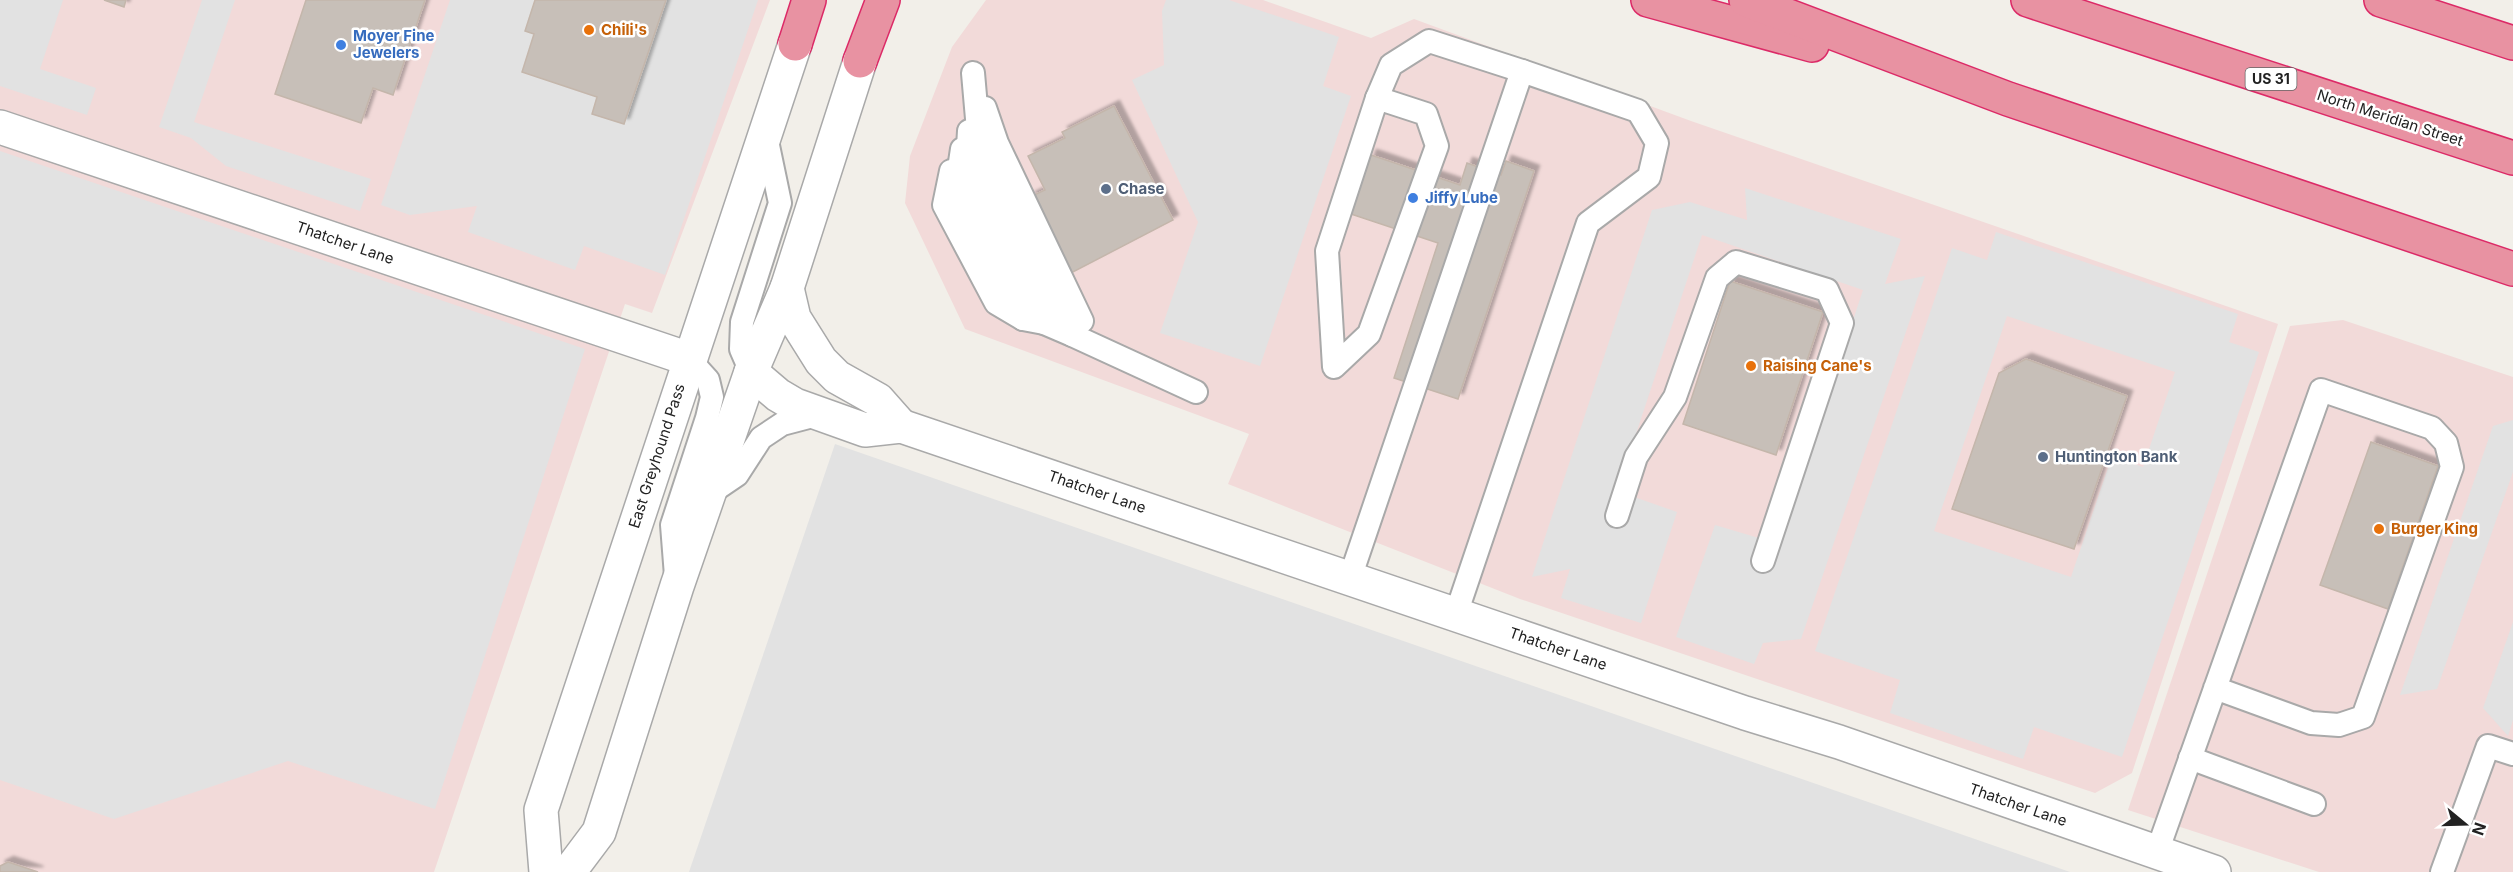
<svg xmlns="http://www.w3.org/2000/svg" width="2513" height="872" font-family="Inter,sans-serif">
<style>
.commercial{fill:#f2dad9}
.parking{fill:#e2e2e2;fill-rule:evenodd}
.building{fill:#c7bfb8;stroke:#c4b6ab;stroke-width:1.5;filter:url(#shadow)}
.lines{fill:none;stroke-linecap:round;stroke-linejoin:round}
.service-casing{stroke:#a9a9a9;stroke-width:26}
.minor-casing{stroke:#a9a9a9;stroke-width:36}
.tertiary-casing{stroke:#a9a9a9;stroke-width:36}
.motorway-casing{stroke:#dc2a67;stroke-width:36}
.service{stroke:#fff;stroke-width:22}
.minor{stroke:#fff;stroke-width:33}
.tertiary{stroke:#fff;stroke-width:33}
.motorway{stroke:#e892a2;stroke-width:33}
.food-dot{fill:#e8710a;stroke:#fff;stroke-width:2}
.shop-dot{fill:#3f7fe0;stroke:#fff;stroke-width:2}
.service-dot{fill:#5c6f8a;stroke:#fff;stroke-width:2}
.labels{text-anchor:middle;stroke-width:5;stroke-linejoin:round;paint-order:stroke}
.shield{fill:#fff;stroke:#646464;stroke-width:1.5}
.shield-label{font-size:14px;font-weight:bold;fill:#222}
.food-label{font-size:15px;font-weight:bold;fill:#c56008;stroke:#fff;text-anchor:start}
.shop-label{font-size:15px;font-weight:bold;fill:#366cbe;stroke:#fff;text-anchor:start}
.street-label{font-size:15px;fill:#222;stroke:#fff}
.service-label{font-size:15px;font-weight:bold;fill:#4e5e75;stroke:#fff;text-anchor:start}
</style>
<defs>
<filter id="shadow"><feDropShadow dx="5.5" dy="-5.5" stdDeviation="1.5" flood-color="#0004"/></filter>
</defs>
<rect width="100%" height="100%" fill="#f2efe9"/>
<g class="commercial">
<polygon points="0,0 770,0 652,313 625,304 434,872 0,872"/>
<polygon points="986,0 1263,0 1371,38 1414,19 1691,121 2278,324 2132,773 2095,793 1520,599 1228,484 1249,434 965,329 905,203 910,156 952,47"/>
<polygon points="2343,320 2513,377 2513,872 2319,872 2128,810 2290,326"/>
</g>
<g class="parking">
<polygon points="0,0 63,0 40,69 96,88 87,115 0,86"/>
<polygon points="202,0 235,0 194,122 371,179 360,211 226,166 191,138 159,127"/>
<polygon points="450,0 758,0 665,275 584,246 575,270 468,232 477,206 410,215 381,205"/>
<polygon points="1166,0 1229,0 1339,37 1323,86 1351,96 1260,366 1160,333 1198,222 1132,80 1164,65 1162,11"/>
<polygon points="0,151 585,349 435,809 288,761 114,819 0,780"/>
<polygon points="1745,188 1901,239 1885,284 1925,276 1801,639 1763,643 1754,664 1676,637 1715,525 1779,544 1863,290 1702,235 1617,491 1677,512 1641,623 1561,598 1570,569 1532,577 1652,210 1690,202 1747,220"/>
<path d="M1996 232 2238 314 2229 342 2259 352 2122 757 2034 727 2023 759 1890 713 1900 680 1815 651 1952 248 1987 260ZM2007 316 2175 372 2143 467 2112 456 2071 577 1934 531Z"/>
<polygon points="2513,420 2513,472 2437,689 2400,695 2493,426"/>
<polygon points="835,444 2070,872 689,872"/>
<polygon points="2513,622 2513,720 2508,736 2483,708"/>
</g>
<g class="building">
<polygon points="104,0 126,0 124,7"/>
<polygon points="306,0 425,0 393,95 373,88 361,123 275,94"/>
<polygon points="535,0 666,0 624,124 592,114 597,97 522,72 534,34 525,31"/>
<polygon points="1114,106 1173,220 1069,274 1030,197 1045,190 1028,156 1065,138 1062,132"/>
<polygon points="1371,155 1460,185 1467,163 1501,175 1506,161 1534,171 1458,399 1394,378 1438,243 1351,214"/>
<polygon points="1730,281 1823,312 1776,455 1683,424"/>
<polygon points="2026,359 2127,396 2074,549 1952,509 1999,373"/>
<polygon points="2371,442 2438,466 2388,609 2320,585"/>
<polygon points="8,862 38,872 0,872 0,866"/>
</g>
<g class="lines">
<defs>
<g id="service">
<polyline points="973,73 980,153 1072,335 1196,392"/>
<polygon points="1377,98 1426,114 1437,146 1369,334 1334,367 1327,251"/>
<polyline points="1377,98 1391,65 1429,41 1522,71"/>
<polyline points="985,108 997,143 1082,321"/>
<polyline points="969,131 967,163 1044,323 1072,335"/>
<polyline points="962,149 956,189 1023,319 1044,323"/>
<polyline points="951,171 944,205 996,303 1023,319"/>
<polyline points="751,372 741,349 742,322 780,203 766,136"/>
<polyline points="709,494 737,475 761,438 782,424 820,414"/>
<polyline points="1617,516 1636,457 1675,397 1717,278 1736,262 1827,290 1842,323 1763,561"/>
<polyline points="676,576 672,525 707,418 712,397 708,380 689,359"/>
<polyline points="1350,578 1522,71 1638,111 1657,143 1649,177 1588,223 1456,614"/>
<polyline points="2190,758 2314,804"/>
<polyline points="2157,852 2321,390 2432,428 2446,443 2452,467 2363,717 2339,725 2311,723 2215,688"/>
<polyline points="2442,872 2488,746 2513,754"/>
</g>
<g id="minor">
<polyline points="0,127 689,359"/>
<polyline points="787,288 794,318 821,361 837,377 878,400 901,426"/>
<polyline points="751,372 778,395 795,405 865,430 901,426 1745,713 1839,742 2214,872"/>
</g>
<g id="tertiary">
<polyline points="546,872 541,810 795,44"/>
<polyline points="569,872 599,832 677,586 751,372 787,288 860,61"/>
</g>
<g id="motorway">
<polyline points="1648,0 1812,45"/>
<polyline points="1746,0 2008,99 2513,269"/>
<polyline points="2028,0 2513,158"/>
<polyline points="2381,0 2513,43"/>
<polyline points="795,44 809,0"/>
<polyline points="860,61 883,0"/>
</g>
</defs>
<use href="#service" class="service-casing"/>
<use href="#minor" class="minor-casing"/>
<use href="#tertiary" class="tertiary-casing"/>
<use href="#motorway" class="motorway-casing"/>
<use href="#service" class="service"/>
<use href="#minor" class="minor"/>
<use href="#tertiary" class="tertiary"/>
<use href="#motorway" class="motorway"/>
</g>
<g class="food-dot">
<circle cx="589" cy="30" r="6"/>
<circle cx="1751" cy="366" r="6"/>
<circle cx="2379" cy="529" r="6"/>
</g>
<g class="shop-dot">
<circle cx="341" cy="45" r="6"/>
<circle cx="1413" cy="198" r="6"/>
</g>
<g class="service-dot">
<circle cx="1106" cy="189" r="6"/>
<circle cx="2043" cy="457" r="6"/>
</g>
<g class="labels">
<rect class="shield" x="2245.5" y="68" width="51" height="22" rx="4.5"/>
<g class="shield-label">
<text x="2271" y="84">US 31</text>
</g>
<g class="food-label">
<text x="601" y="35">Chili's</text>
<text x="1763" y="371">Raising Cane's</text>
<text x="2391" y="534">Burger King</text>
</g>
<g class="shop-label">
<text x="353" y="41">Moyer Fine<tspan x="353" dy="17">Jewelers</tspan></text>
<text x="1425" y="203">Jiffy Lube</text>
</g>
<g class="street-label">
<text transform="translate(2390 118) rotate(18)" y="5">North Meridian Street</text>
<text transform="translate(345 243) rotate(19)" y="5">Thatcher Lane</text>
<text transform="translate(657 456) rotate(-72)" y="5">East Greyhound Pass</text>
<text transform="translate(1097 492) rotate(19)" y="5">Thatcher Lane</text>
<text transform="translate(1558 649) rotate(19)" y="5">Thatcher Lane</text>
<text transform="translate(2018 805) rotate(19)" y="5">Thatcher Lane</text>
</g>
<g class="service-label">
<text x="1118" y="194">Chase</text>
<text x="2055" y="462">Huntington Bank</text>
</g>
</g>
<g transform="translate(2465 824) rotate(109)" stroke="#ffffff" stroke-width="4.5" paint-order="stroke">
<path d="M0-4.5L10 22L0 15L-10 22Z" fill="#222222"/>
<text y="-9" font-size="16" font-weight="bold" text-anchor="middle" fill="#222222">N</text>
</g>
</svg>
